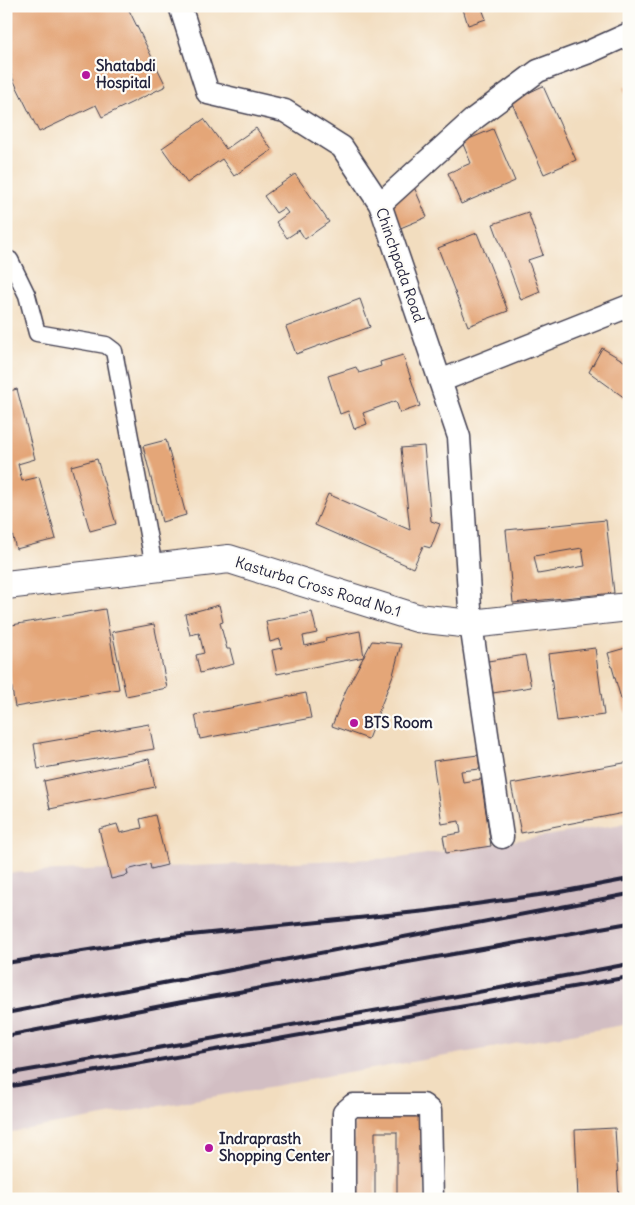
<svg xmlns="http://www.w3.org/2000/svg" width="635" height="1205" font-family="Delius,sans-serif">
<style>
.industrial{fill:#d2bec3}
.building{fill:#e4a678;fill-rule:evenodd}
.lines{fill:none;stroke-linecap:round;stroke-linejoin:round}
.pedestrian-casing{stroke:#413e4f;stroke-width:19}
.minor-casing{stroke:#413e4f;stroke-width:25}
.tertiary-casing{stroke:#413e4f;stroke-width:30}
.pedestrian{stroke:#fff;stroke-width:16}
.minor{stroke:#fff;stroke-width:22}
.tertiary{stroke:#fff;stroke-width:28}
.rail{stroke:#22223b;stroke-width:4}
.poi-dot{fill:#b5179e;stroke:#fdfcf7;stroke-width:2}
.labels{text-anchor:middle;stroke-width:4.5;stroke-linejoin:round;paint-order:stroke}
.poi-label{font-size:15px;font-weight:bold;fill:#22223b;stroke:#fdfcf7;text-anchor:start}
.street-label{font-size:15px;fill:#22223b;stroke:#fdfcf7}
</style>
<rect width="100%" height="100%" fill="#fdfcf7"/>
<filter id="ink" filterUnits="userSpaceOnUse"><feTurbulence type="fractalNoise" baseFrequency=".02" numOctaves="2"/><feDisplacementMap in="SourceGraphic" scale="10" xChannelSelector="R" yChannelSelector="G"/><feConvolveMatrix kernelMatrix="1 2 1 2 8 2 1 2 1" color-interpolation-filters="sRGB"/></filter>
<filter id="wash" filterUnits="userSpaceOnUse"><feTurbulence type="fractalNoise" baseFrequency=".0096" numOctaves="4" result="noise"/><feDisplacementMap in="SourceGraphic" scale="20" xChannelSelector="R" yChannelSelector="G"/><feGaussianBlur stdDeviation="1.12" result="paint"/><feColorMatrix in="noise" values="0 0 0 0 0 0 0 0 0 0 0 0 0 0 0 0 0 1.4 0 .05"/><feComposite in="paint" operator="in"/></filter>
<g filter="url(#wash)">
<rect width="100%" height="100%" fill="#f2ddbf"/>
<polygon class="industrial" points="629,823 629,1024 6,1133 6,873 400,858"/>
<g id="blocks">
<g class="building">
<polygon points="15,6 127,6 166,86 102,117 96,105 39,132 6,65 6,11"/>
<polygon points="462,6 481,6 486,19 468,25"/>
<polygon points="629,85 629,100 623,88"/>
<polygon points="543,86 576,160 544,174 511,101"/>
<polygon points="204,119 226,149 256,128 272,150 234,176 222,159 187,183 162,148"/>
<polygon points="493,129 515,181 461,204 448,173 471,163 462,142"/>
<polygon points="295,174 329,222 305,239 299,230 287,238 276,222 288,213 284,208 276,213 264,196"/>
<polygon points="414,187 427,217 398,229 385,199"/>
<polygon points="528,212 543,255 528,260 540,292 521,300 493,224"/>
<polygon points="477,233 508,311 468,326 438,248"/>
<polygon points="360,299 370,327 296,354 286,327"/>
<polygon points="602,348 629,364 629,401 589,372"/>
<polygon points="403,355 420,406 400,413 396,401 363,413 367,424 354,429 348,411 340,414 328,376 356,367 359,373 381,366 380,362"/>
<polygon points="17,389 35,459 18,464 22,481 39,477 56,539 16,549 6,511 6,392"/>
<polygon points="166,440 186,515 162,522 143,446"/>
<polygon points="424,446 431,521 440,524 431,548 423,546 413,568 315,525 328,494 410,530 401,448"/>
<polygon points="97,459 116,524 90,531 71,466"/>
<path d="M606 520 614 593 513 603 506 530ZM582 548 585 566 538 574 534 556Z"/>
<polygon points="219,605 223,622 220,623 227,649 230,649 234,664 200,673 196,655 204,653 199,633 190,635 185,614"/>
<polygon points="105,609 119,689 15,707 6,653 6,626"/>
<polygon points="312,612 317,633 303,636 305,646 326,641 325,638 360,631 364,657 277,674 272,650 282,648 280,639 270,642 266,621"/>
<polygon points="154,624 167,688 126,696 112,632"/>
<polygon points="372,641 401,644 393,675 368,739 332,726 346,690"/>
<polygon points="629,647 629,712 625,713 608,653"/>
<polygon points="595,648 604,715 557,721 548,654"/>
<polygon points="525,655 531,687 493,693 488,661"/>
<polygon points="306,693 311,718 200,739 195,715"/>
<polygon points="149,724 154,749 38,769 34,744"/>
<polygon points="478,755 480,769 461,771 463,782 481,779 491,846 446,853 443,836 461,833 459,821 442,824 433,761"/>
<polygon points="149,759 155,787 50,809 44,781"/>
<polygon points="629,762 629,812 521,833 511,784"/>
<polygon points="155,815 167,865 151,869 150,864 127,870 128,875 111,879 99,829 117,824 120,833 142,828 140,819"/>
<polygon points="354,1110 425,1110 425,1199 397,1199 397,1132 375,1132 375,1199 354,1199"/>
<polygon points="615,1128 619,1199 578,1199 575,1130"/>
</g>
</g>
</g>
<g filter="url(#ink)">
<use href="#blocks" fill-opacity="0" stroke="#413e4f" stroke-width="1"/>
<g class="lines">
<defs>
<polyline id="pedestrian" points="10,260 27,295 37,333 106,345 114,351 154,567"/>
<g id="minor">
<polyline points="180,6 208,93 285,111 342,147 380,204 459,437 471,624 502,837"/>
<polyline points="380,204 475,118 538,71 589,52 629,34"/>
<polyline points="440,381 629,306"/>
<polyline points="344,1199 344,1113 353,1105 423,1105 430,1111 432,1199"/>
</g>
<polyline id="tertiary" points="6,585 229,559 417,618 471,624 629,607"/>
</defs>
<use href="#pedestrian" class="pedestrian-casing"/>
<use href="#minor" class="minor-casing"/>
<use href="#tertiary" class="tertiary-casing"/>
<use href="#pedestrian" class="pedestrian"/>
<use href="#minor" class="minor"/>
<use href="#tertiary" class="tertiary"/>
<g class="rail">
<polyline points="6,963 171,937 427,911 560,892 629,879"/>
<polyline points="6,1013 629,894"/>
<polyline points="6,1036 182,1002 629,923"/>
<polyline points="6,1074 414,1004 629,964"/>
<polyline points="6,1087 629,977"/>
</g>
</g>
</g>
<g class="poi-dot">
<circle cx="86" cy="75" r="5"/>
<circle cx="354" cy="723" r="5"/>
<circle cx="209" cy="1148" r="5"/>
</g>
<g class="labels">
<g class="poi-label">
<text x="96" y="71">Shatabdi<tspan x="96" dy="17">Hospital</tspan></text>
<text x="364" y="728">BTS Room</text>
<text x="219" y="1144">Indraprasth<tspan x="219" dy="17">Shopping Center</tspan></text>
</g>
<g class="street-label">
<text transform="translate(400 265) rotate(71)" y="5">Chinchpada Road</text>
<text transform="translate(318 587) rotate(17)" y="5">Kasturba Cross Road No.1</text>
</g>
</g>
<rect width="635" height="1205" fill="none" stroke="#fdfcf7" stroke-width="25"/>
</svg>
